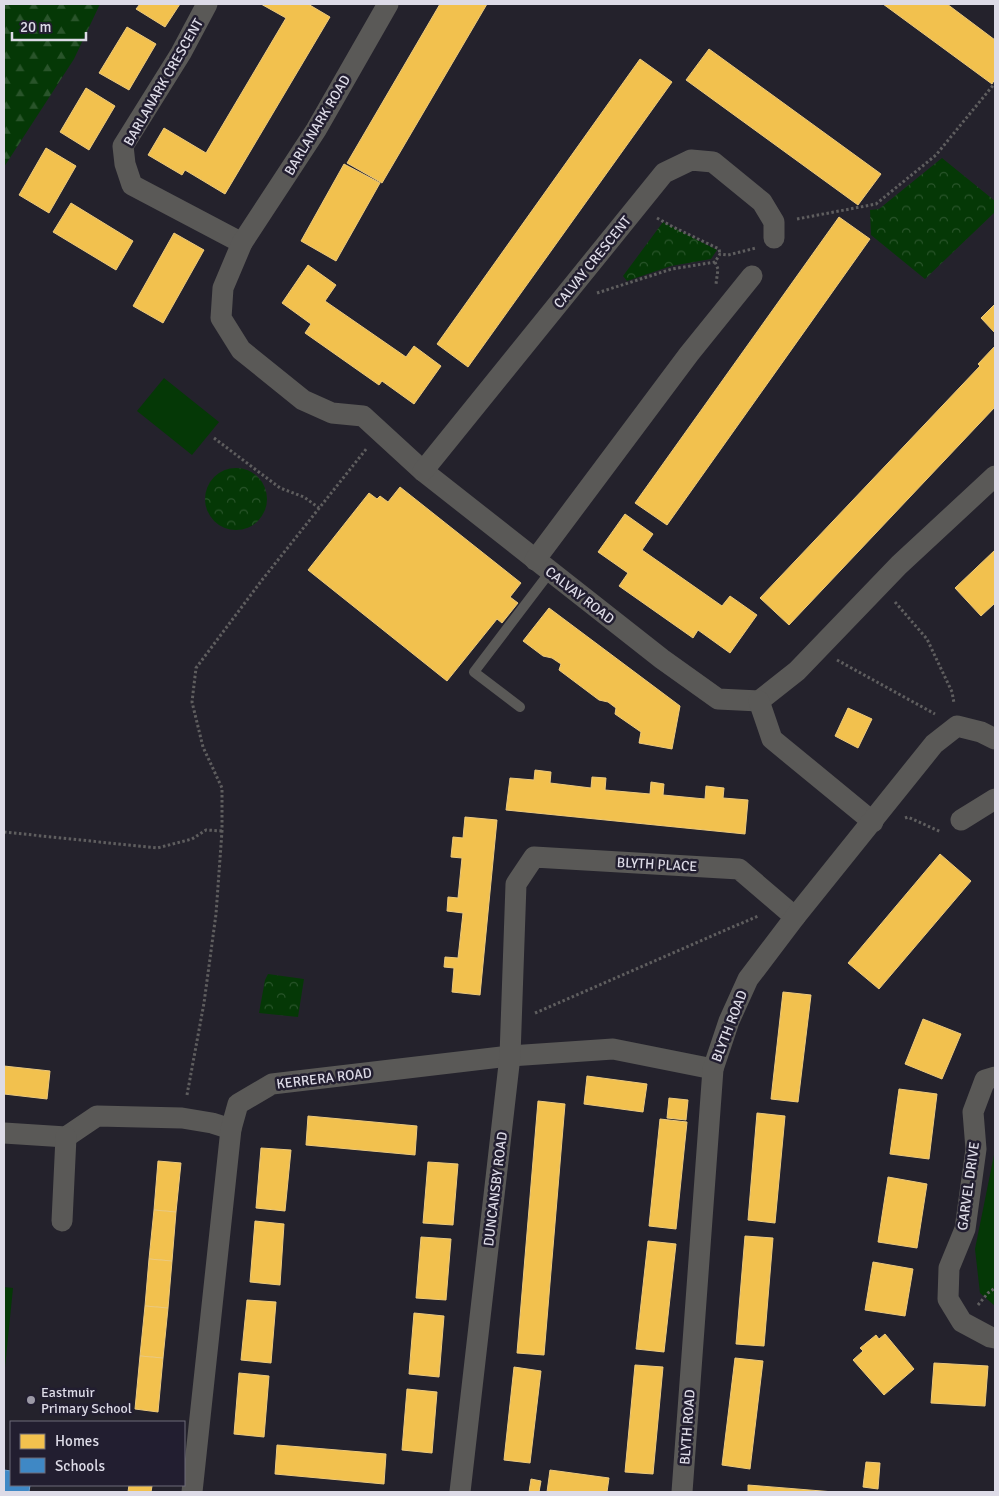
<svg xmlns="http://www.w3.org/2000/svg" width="999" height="1496" font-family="Signika,sans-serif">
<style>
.grass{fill:#053806}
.forest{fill:url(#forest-firs)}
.park{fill:url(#park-crowns)}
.homes{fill:#f2c14e;stroke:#ecc97c}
.schools{fill:#3f88c5;stroke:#6ea1cf}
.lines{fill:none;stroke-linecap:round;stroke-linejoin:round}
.path{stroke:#5f5e5f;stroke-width:3;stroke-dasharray:2.5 2.5;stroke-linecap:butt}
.service{stroke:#5a5957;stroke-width:10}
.minor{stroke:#5a5957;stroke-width:21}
.poi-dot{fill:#9c9aa6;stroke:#221e30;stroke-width:2}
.labels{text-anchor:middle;stroke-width:5;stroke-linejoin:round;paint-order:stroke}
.street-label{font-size:14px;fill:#dddbe7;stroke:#221e30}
.poi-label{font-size:14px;fill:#dddbe7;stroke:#221e30;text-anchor:start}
</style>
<defs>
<pattern id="forest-firs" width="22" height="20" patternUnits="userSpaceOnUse" patternTransform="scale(1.25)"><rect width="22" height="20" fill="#053806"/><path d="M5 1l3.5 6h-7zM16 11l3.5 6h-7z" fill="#29542a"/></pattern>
<pattern id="park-crowns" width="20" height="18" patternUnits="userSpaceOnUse" patternTransform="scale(1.25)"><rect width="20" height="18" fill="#053806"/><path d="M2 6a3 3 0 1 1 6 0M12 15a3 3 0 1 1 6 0" fill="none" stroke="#29542a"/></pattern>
</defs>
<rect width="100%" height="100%" fill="#24222c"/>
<g class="grass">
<polygon points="164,378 219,422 192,455 137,411"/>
<polygon points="995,1150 995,1306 980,1293 975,1249"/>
<polygon points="4,1287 13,1288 4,1377"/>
</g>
<polygon class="forest" points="4,4 100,4 74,59 4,167"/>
<g class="park">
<polygon points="942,158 995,201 995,212 925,279 871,235 870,210 879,209"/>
<polygon points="663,222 717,250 711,259 671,266 627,281 623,276"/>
<circle cx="236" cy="499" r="31"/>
<polygon points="268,974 304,979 298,1017 259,1013 265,980"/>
</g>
<g class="homes">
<polygon points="140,4 180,4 165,27 136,9"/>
<polygon points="261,4 308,4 330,17 225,194 185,170 182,175 148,155 164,128 206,153 286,18"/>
<polygon points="440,4 487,4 382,183 347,163"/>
<polygon points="883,4 947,4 995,40 995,79 992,84"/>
<polygon points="127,27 156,44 129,90 99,73"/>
<polygon points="709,49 881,174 858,205 686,80"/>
<polygon points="640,59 672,82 468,367 437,344"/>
<polygon points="86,88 115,106 89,150 60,132"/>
<polygon points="46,148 76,166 49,213 19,195"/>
<polygon points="344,164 380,183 336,261 301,241"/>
<polygon points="71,203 133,241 116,270 53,232"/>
<polygon points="839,217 870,239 667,525 635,503"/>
<polygon points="174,233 204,250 163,323 133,306"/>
<polygon points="308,265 336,285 325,301 406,357 414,346 441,366 414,404 382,381 379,385 305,333 311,324 282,303"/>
<polygon points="995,304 995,333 981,318"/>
<polygon points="995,346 995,407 789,625 760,598 980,366 978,364"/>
<polygon points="400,487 521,583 510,597 518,603 502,623 497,619 447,681 308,570 369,493 377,499 380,496 388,502"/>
<polygon points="625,514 653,534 642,550 722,606 730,596 757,615 730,653 698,630 693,638 619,586 628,573 598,552"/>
<polygon points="995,550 995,603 981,616 955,588"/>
<polygon points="549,608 680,706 672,749 639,743 641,732 615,714 616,708 608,702 599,700 559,670 561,664 552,658 543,656 523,641"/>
<polygon points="848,708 872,719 858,748 835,736"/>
<polygon points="535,770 551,772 550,783 591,788 592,777 606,778 605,790 650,794 651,782 664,784 663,795 705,799 706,786 724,788 723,798 748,800 745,834 506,810 510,778 534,780"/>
<polygon points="465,817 497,820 480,995 452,992 454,968 444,967 445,957 458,958 463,913 447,911 448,897 458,898 462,858 451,857 453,837 463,838"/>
<polygon points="940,854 971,881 879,989 848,963"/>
<polygon points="783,992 811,995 798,1102 771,1099"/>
<polygon points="923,1019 961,1034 942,1079 905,1064"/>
<polygon points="4,1066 50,1071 47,1099 4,1094"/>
<polygon points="587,1076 647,1084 643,1112 584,1104"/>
<polygon points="899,1089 937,1094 929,1159 890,1154"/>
<polygon points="669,1098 688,1100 686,1120 667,1118"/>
<polygon points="538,1101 565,1104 544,1355 517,1353"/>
<polygon points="757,1113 785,1116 775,1223 748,1220"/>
<polygon points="308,1116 417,1126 415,1155 306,1145"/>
<polygon points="660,1119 687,1122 676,1229 649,1226"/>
<polygon points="261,1148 291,1150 285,1211 256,1208"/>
<polygon points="158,1161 181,1163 176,1212 154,1210"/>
<polygon points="428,1162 458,1164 453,1225 423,1223"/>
<polygon points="888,1177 927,1184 917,1248 878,1242"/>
<polygon points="154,1210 176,1212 172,1261 149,1259"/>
<polygon points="255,1221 284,1224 280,1285 250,1282"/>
<polygon points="745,1236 773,1238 764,1346 736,1344"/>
<polygon points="421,1237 451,1239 446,1300 416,1298"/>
<polygon points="648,1241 676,1244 664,1352 636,1349"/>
<polygon points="149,1259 172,1261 168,1308 145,1306"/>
<polygon points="873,1262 913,1269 905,1316 865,1310"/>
<polygon points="247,1300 276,1302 271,1363 241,1360"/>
<polygon points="145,1306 168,1308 163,1358 140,1356"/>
<polygon points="414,1313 444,1316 439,1377 409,1374"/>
<polygon points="885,1334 914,1369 884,1395 853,1360 863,1351 860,1348 876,1335 879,1339"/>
<polygon points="140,1356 163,1358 158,1412 135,1409"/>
<polygon points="735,1358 763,1361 750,1469 722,1465"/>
<polygon points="934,1363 988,1366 985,1406 931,1403"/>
<polygon points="635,1365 663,1367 653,1474 625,1472"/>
<polygon points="514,1367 541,1371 530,1463 504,1460"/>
<polygon points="239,1373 269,1376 264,1437 234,1434"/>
<polygon points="407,1389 437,1392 432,1453 402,1450"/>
<polygon points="277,1445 386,1454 384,1484 275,1474"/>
<polygon points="866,1462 880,1463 878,1489 863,1487"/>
<polygon points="550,1470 609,1478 607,1492 547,1492"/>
<polygon points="531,1479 541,1481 539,1492 529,1492"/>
<polygon points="129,1485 152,1486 151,1492 128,1492"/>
<polygon points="748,1485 834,1492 748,1492"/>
</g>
<polygon class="schools" points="4,1470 11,1471 11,1485 30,1485 29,1492 4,1492"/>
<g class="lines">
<g class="path">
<polyline points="657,218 673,227 719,249 720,254"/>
<polyline points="797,219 876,204 936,155 995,83"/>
<polyline points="715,262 718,269 716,284"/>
<polyline points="597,293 672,269 715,262 720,254 728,255 756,248"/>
<polyline points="214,438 280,488 304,497 319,508"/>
<polyline points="895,602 927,639 952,692 954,703"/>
<polyline points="837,660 935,714"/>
<polyline points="905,818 908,817 941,832"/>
<polyline points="4,832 157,848 192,839 206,830 222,831"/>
<polyline points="535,1013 758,916"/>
<polyline points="187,1095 204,1003 216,914 222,831 222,788 203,747 192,702 196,668 262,580 367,448"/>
<polyline points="978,1305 988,1293 995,1288"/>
</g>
<polyline class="service" points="520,707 474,672 550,572"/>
<g class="minor">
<polyline points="207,4 181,53 123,146 125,164 132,185 242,243"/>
<polyline points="388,4 316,130 242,243 223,288 221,318 241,350 303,400 332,413 363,416 423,471 662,659 718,699 759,701 797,671 899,565 995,476"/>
<polyline points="423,471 664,173 691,160 713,162 762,202 774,222 774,238"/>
<polyline points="535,560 689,354 752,276"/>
<polyline points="759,701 772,739 873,822"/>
<polyline points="961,820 995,799"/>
<polyline points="995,1077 985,1080 973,1112 976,1149 965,1229 949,1268 948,1299 962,1322 990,1337 995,1338"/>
<polyline points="4,1133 66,1137 97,1116 182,1118 212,1123 231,1129"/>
<polyline points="62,1221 66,1137"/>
<polyline points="192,1492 231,1129 238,1104 272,1084 510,1056 613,1049 713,1069"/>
<polyline points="460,1492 510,1056 516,884 534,857 739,869 795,917"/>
<polyline points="682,1492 713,1069 729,1021 748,979 795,917 934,744 957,726 981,732 995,739"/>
</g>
</g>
<circle class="poi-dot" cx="31" cy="1400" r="5"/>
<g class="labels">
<g class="street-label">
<text transform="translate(163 82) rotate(-60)" y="5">BARLANARK CRESCENT</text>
<text transform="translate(317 125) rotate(-59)" y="5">BARLANARK ROAD</text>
<text transform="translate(592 262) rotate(-51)" y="5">CALVAY CRESCENT</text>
<text transform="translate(580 595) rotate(38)" y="5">CALVAY ROAD</text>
<text transform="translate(657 864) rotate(3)" y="5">BLYTH PLACE</text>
<text transform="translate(729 1026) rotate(-69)" y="5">BLYTH ROAD</text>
<text transform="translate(324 1078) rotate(-7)" y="5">KERRERA ROAD</text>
<text transform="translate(968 1186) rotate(-82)" y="5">GARVEL DRIVE</text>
<text transform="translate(495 1189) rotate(-83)" y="5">DUNCANSBY ROAD</text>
<text transform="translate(687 1427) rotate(-86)" y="5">BLYTH ROAD</text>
</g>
<g class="poi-label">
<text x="41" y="1397">Eastmuir<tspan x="41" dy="16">Primary School</tspan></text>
</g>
</g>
<rect width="999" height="1496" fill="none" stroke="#dddbe7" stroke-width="10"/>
<rect x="10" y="1421" width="175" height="65" fill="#221e30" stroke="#6d6a79"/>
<rect x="20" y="1434" width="25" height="15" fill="#f2c14e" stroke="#6d6a79"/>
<text x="55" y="1446" font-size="15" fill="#dddbe7">Homes</text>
<rect x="20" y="1458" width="25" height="15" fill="#3f88c5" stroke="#6d6a79"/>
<text x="55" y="1471" font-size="15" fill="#dddbe7">Schools</text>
<path d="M12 32v8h74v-8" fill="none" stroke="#dddbe7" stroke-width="2.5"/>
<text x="20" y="32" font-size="15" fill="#dddbe7" stroke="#221e30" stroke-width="4" paint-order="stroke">20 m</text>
</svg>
